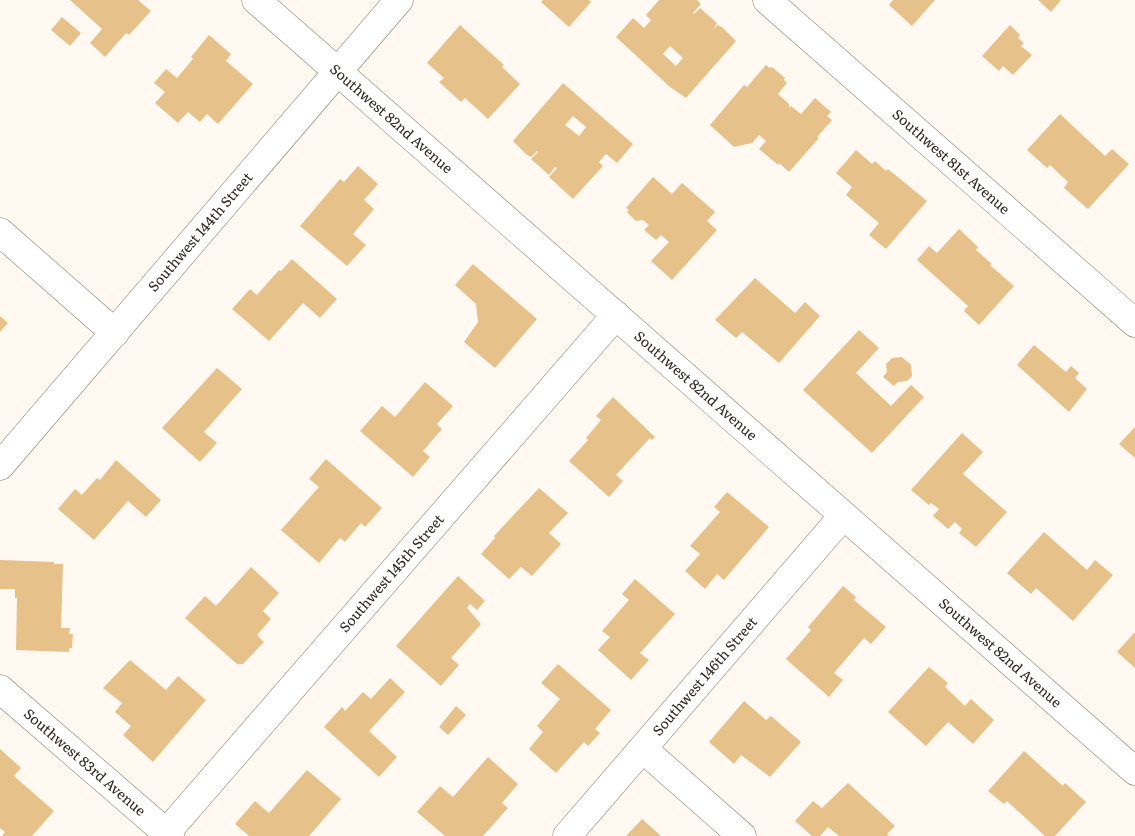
<svg xmlns="http://www.w3.org/2000/svg" width="1135" height="836" font-family="Literata,serif">
<style>
.building{fill:#e7c18a;fill-rule:evenodd}
.lines{fill:none;stroke-linecap:round;stroke-linejoin:round}
.minor-casing{stroke:#7d766a;stroke-width:29}
.minor{stroke:#fff;stroke-width:28}
.labels{text-anchor:middle;stroke-width:4;stroke-linejoin:round;paint-order:stroke}
.street-label{font-size:14px;fill:#2c2924;stroke:#fff}
</style>
<rect width="100%" height="100%" fill="#fff9f2"/>
<g class="building">
<polygon points="70,0 138,0 151,11 129,35 126,33 105,57 90,43 102,29"/>
<polygon points="543,0 589,0 591,2 569,27 541,2"/>
<path d="M659 0H697L701 4 693 13 694 14 700 8 717 23 713 30 717 25 722 27 736 41 686 98 670 87 616 37 633 18 644 28 651 20 646 15ZM670 46 683 58 676 66 663 54Z"/>
<polygon points="893,0 935,0 912,26 889,5"/>
<polygon points="1038,0 1061,0 1051,12"/>
<polygon points="62,17 81,33 70,46 51,30"/>
<polygon points="460,25 504,65 502,67 520,84 488,119 465,98 461,102 439,82 444,78 427,63"/>
<polygon points="1010,25 1020,35 1018,38 1024,43 1021,46 1032,55 1013,75 1003,66 999,71 982,56"/>
<polygon points="209,35 231,54 226,61 253,84 218,124 207,114 200,122 188,112 178,123 155,103 165,92 154,83 166,69 177,78 193,59 191,57"/>
<polygon points="766,65 770,68 772,67 785,78 784,80 787,83 778,94 789,104 789,108 791,106 801,114 815,98 831,112 827,116 832,120 817,137 819,138 789,172 779,163 778,165 759,149 766,141 759,135 752,143 734,147 710,125 744,85 747,87"/>
<path d="M563 83 633 144 617 163 606 154 599 162 603 166 573 199 549 177 557 168 555 167 549 175 531 159 538 152 537 151 531 157 527 155 513 141ZM573 116 586 127 579 136 565 125Z"/>
<polygon points="1060,114 1105,156 1112,149 1129,164 1088,209 1064,188 1068,182 1050,165 1047,168 1027,150"/>
<polygon points="856,150 872,164 875,161 886,171 888,169 927,201 886,249 869,235 879,223 846,195 852,187 836,173"/>
<polygon points="358,166 378,184 364,200 374,209 353,234 366,245 347,266 300,226 340,179 344,182"/>
<polygon points="653,177 672,194 682,183 715,212 707,221 717,230 672,280 651,261 669,242 661,235 656,240 644,230 649,225 643,220 636,221 627,212 629,210 626,208"/>
<polygon points="959,229 978,247 976,250 992,264 990,265 1014,286 979,325 964,311 968,306 917,260 929,246 937,253"/>
<polygon points="292,259 337,299 320,318 303,303 269,341 232,309 250,289 257,295 279,270 281,271"/>
<polygon points="473,264 537,319 495,368 464,342 478,322 476,304 455,285"/>
<polygon points="755,278 795,313 805,302 820,316 779,363 742,332 736,338 715,320"/>
<polygon points="0,316 8,323 0,332"/>
<polygon points="859,330 879,348 856,373 891,406 911,385 924,397 872,453 803,390"/>
<polygon points="1034,345 1066,372 1071,366 1079,373 1075,378 1087,389 1069,412 1017,365"/>
<polygon points="902,357 911,365 912,376 907,381 898,382 894,386 883,377 887,372 886,364 892,358"/>
<polygon points="217,368 242,389 204,432 217,443 200,462 162,428"/>
<polygon points="425,382 453,406 437,424 442,429 423,451 430,457 413,477 360,431 382,406 395,417"/>
<polygon points="613,397 655,437 652,440 650,438 616,475 623,481 609,497 569,461 588,440 586,438 601,420 596,416"/>
<polygon points="1135,427 1135,458 1119,444"/>
<polygon points="962,433 983,452 963,474 1007,512 976,547 959,533 962,529 955,522 948,529 933,516 939,509 931,503 929,505 911,490"/>
<polygon points="326,459 382,508 365,527 361,523 345,542 340,538 319,563 281,530 319,487 309,479"/>
<polygon points="116,460 161,500 146,517 128,501 94,540 58,509 75,489 82,495 97,478 100,480"/>
<polygon points="539,488 568,513 549,533 561,544 532,576 521,567 509,579 481,554 495,538 494,536"/>
<polygon points="727,492 769,527 724,580 717,574 705,589 685,571 700,554 690,546 720,512 714,507"/>
<polygon points="1044,532 1087,570 1095,560 1113,575 1073,621 1036,588 1031,594 1007,573"/>
<polygon points="0,560 54,562 54,564 63,564 61,628 70,628 69,634 73,634 72,648 69,648 69,652 16,650 17,598 15,598 15,589 0,589"/>
<polygon points="251,567 279,593 263,611 271,619 257,635 264,642 243,664 237,664 185,618 205,596 216,606"/>
<polygon points="458,576 485,601 477,610 470,604 467,608 481,624 451,658 459,665 441,686 396,646"/>
<polygon points="635,579 675,614 640,653 649,660 631,680 598,650 610,637 602,631 629,600 622,594"/>
<polygon points="843,586 856,597 854,600 886,627 871,644 864,638 834,673 843,680 829,697 786,659 811,630 808,627"/>
<polygon points="1135,632 1135,668 1117,652"/>
<polygon points="130,660 166,690 178,676 206,700 153,762 123,735 131,726 115,712 122,703 103,688"/>
<polygon points="558,664 611,710 595,729 600,733 588,746 584,742 556,773 529,749 543,732 537,726 560,699 541,683"/>
<polygon points="929,667 948,683 945,687 965,706 971,699 994,720 973,744 948,722 926,746 888,712"/>
<polygon points="390,678 405,692 369,731 397,757 379,777 324,727 342,707 345,711 363,692 371,699"/>
<polygon points="744,701 766,720 771,716 801,742 770,777 741,755 734,764 709,742"/>
<polygon points="456,706 466,715 448,735 439,727"/>
<polygon points="0,749 21,768 14,776 54,811 32,836 2,836 5,832 0,828"/>
<polygon points="1024,751 1063,786 1065,783 1086,802 1055,836 1045,836 1007,801 1004,804 988,791"/>
<polygon points="488,757 518,784 502,803 508,808 483,836 445,836 417,812 440,786 453,797"/>
<polygon points="307,770 341,799 309,836 249,836 235,824 255,801 269,813"/>
<polygon points="848,783 895,826 887,834 889,836 839,836 828,827 820,836 812,836 795,821 813,801 822,808"/>
<polygon points="642,819 661,836 626,836"/>
</g>
<g class="lines">
<defs>
<g id="minor">
<path id="s1" d="M256 0 1135 771"/>
<path id="s2" d="M767 0 1135 323"/>
<polyline points="0,232 115,333"/>
<path id="s3" d="M0 466 399 0"/>
<path id="s4" d="M0 689 170 836"/>
<polyline points="643,749 742,836"/>
<path id="s5" d="M166 833 616 315"/>
<path id="s6" d="M567 836 843 516"/>
</g>
</defs>
<use href="#minor" class="minor-casing"/>
<use href="#minor" class="minor"/>
</g>
<g class="labels">
<g class="street-label">
<text dy="5" stroke="none"><textPath href="#s1" startOffset="180">Southwest 82nd Avenue</textPath></text>
<text dy="5" stroke="none"><textPath href="#s2" startOffset="245">Southwest 81st Avenue</textPath></text>
<text dy="5" stroke="none"><textPath href="#s3" startOffset="308">Southwest 144th Street</textPath></text>
<text dy="5" stroke="none"><textPath href="#s1" startOffset="585">Southwest 82nd Avenue</textPath></text>
<text dy="5" stroke="none"><textPath href="#s5" startOffset="344">Southwest 145th Street</textPath></text>
<text dy="5" stroke="none"><textPath href="#s1" startOffset="990">Southwest 82nd Avenue</textPath></text>
<text dy="5" stroke="none"><textPath href="#s6" startOffset="211">Southwest 146th Street</textPath></text>
<text dy="5" stroke="none"><textPath href="#s4" startOffset="112">Southwest 83rd Avenue</textPath></text>
</g>
</g>
</svg>
